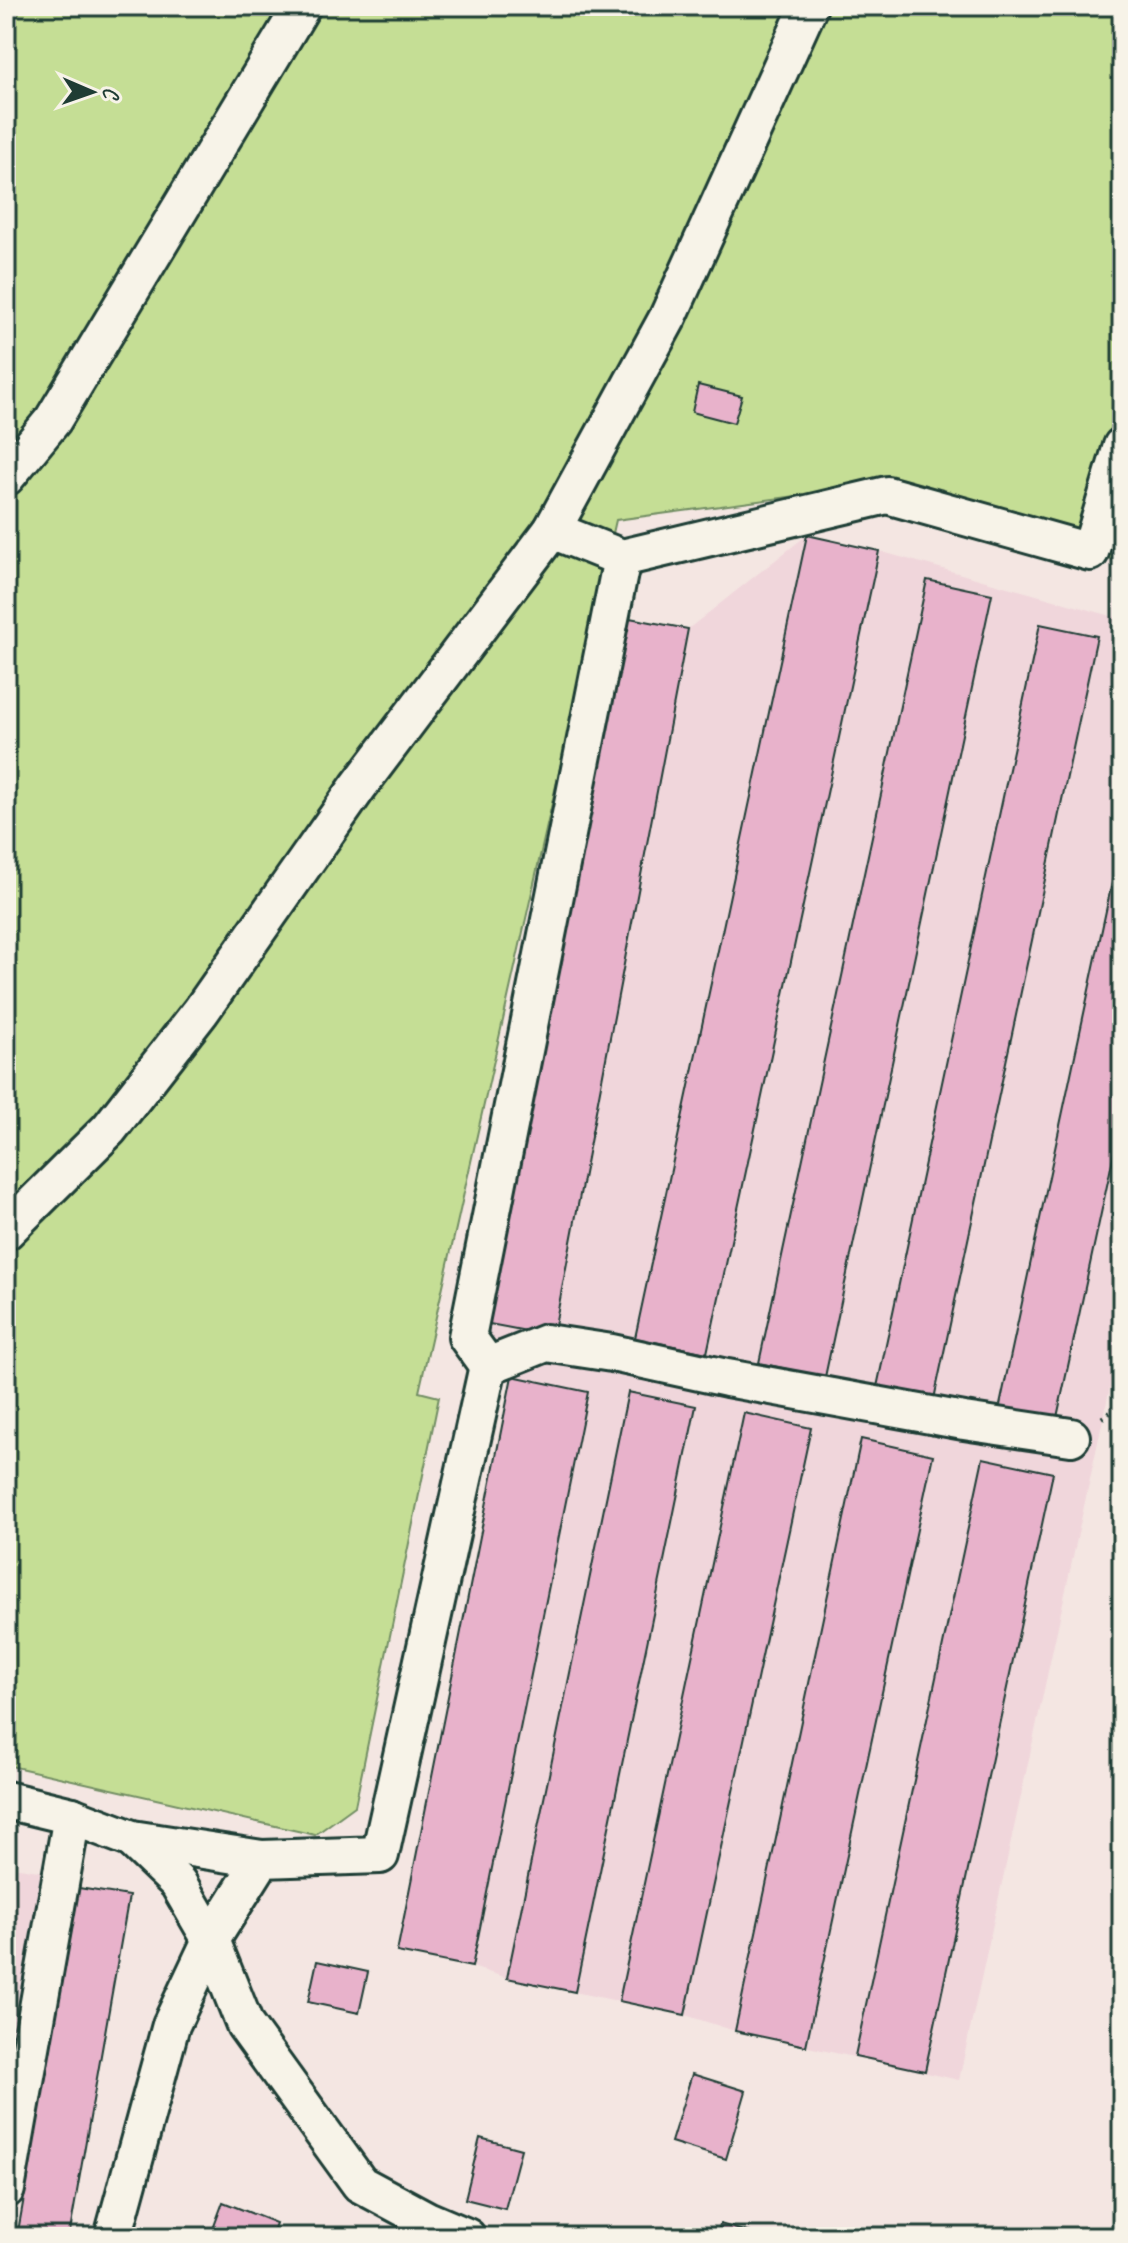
<svg xmlns="http://www.w3.org/2000/svg" width="1128" height="2243" font-family="Caveat,sans-serif">
<style>
.built{fill:#f0d6db}
.green{fill:#c5de95;stroke:#728e64;stroke-width:2}
.building{fill:#e8b2cb;stroke:#1f3d34;stroke-width:2}
.lines{fill:none;stroke-linecap:round;stroke-linejoin:round}
.minor-casing{stroke:#1f3d34;stroke-width:42}
.path{stroke:#1f3d34;stroke-width:5;stroke-dasharray:2 6;stroke-linecap:butt}
.minor{stroke:#f7f3e8;stroke-width:36}
</style>
<rect width="100%" height="100%" fill="#f4e6e2"/>
<filter id="ink" filterUnits="userSpaceOnUse"><feTurbulence type="fractalNoise" baseFrequency=".0125" numOctaves="2"/><feDisplacementMap in="SourceGraphic" scale="16" xChannelSelector="R" yChannelSelector="G"/><feConvolveMatrix kernelMatrix="1 2 1 2 8 2 1 2 1" color-interpolation-filters="sRGB"/></filter>
<g filter="url(#ink)">
<g class="built">
<polygon points="807,535 879,551 1122,619 1122,1332 959,2080 735,2031 685,2015 507,1978 472,1967 397,1952 512,1376 484,1323 619,616 688,629"/>
<polygon points="6,1866 45,1872 6,2085"/>
</g>
<polygon class="green" points="6,6 1122,6 1122,562 856,488 616,520 419,1392 439,1397 355,1806 315,1835 6,1765"/>
<g class="building">
<polygon points="698,385 742,396 734,423 692,412"/>
<polygon points="807,535 879,551 707,1353 635,1338"/>
<polygon points="927,580 992,594 825,1377 759,1363"/>
<polygon points="619,616 688,629 553,1336 484,1323"/>
<polygon points="1040,624 1097,636 934,1399 877,1387"/>
<polygon points="1122,836 1122,1116 1056,1422 999,1410"/>
<polygon points="512,1376 588,1392 472,1967 397,1952"/>
<polygon points="628,1392 696,1406 575,1992 507,1978"/>
<polygon points="744,1413 811,1428 685,2015 619,2001"/>
<polygon points="861,1439 933,1455 806,2046 735,2031"/>
<polygon points="983,1458 1053,1473 925,2071 855,2056"/>
<polygon points="79,1888 129,1896 69,2237 17,2237"/>
<polygon points="317,1961 368,1972 359,2013 308,2002"/>
<polygon points="692,2074 746,2091 726,2159 671,2142"/>
<polygon points="480,2138 521,2149 505,2209 465,2199"/>
<polygon points="223,2202 276,2223 271,2237 210,2237"/>
<polygon points="720,2224 764,2237 717,2237"/>
</g>
<g class="lines">
<defs>
<g id="minor">
<polyline points="6,477 53,420 302,6"/>
<polyline points="552,530 622,558 887,495 1090,552 1122,446"/>
<polyline points="6,1231 109,1129 201,1011 358,787 552,530 668,317 809,6"/>
<polyline points="488,1366 467,1337 622,558"/>
<polyline points="6,1800 72,1816 132,1839 262,1859 380,1855 488,1366 546,1343 612,1353 727,1378 964,1421 1071,1437"/>
<polyline points="132,1839 178,1883 211,1940 245,2025 360,2184 427,2220 467,2237"/>
<polyline points="6,2189 72,1816"/>
<polyline points="113,2237 171,2025 211,1940 262,1859"/>
</g>
</defs>
<use href="#minor" class="minor-casing"/>
<polyline class="path" points="1102,1418 1122,1405"/>
<use href="#minor" class="minor"/>
</g>
</g>
<rect width="1128" height="2243" fill="none" stroke="#f7f3e8" stroke-width="32"/>
<rect x="16" y="16" width="1096" height="2211" fill="none" stroke="#1f3d34" stroke-width="3" filter="url(#ink)"/>
<g transform="translate(92 92) rotate(92)" stroke="#f7f3e8" stroke-width="6" paint-order="stroke">
<path d="M0-6L14 30L0 20L-14 30Z" fill="#1f3d34"/>
<text y="-12" font-size="22" font-weight="bold" text-anchor="middle" fill="#1f3d34">С</text>
</g>
</svg>
